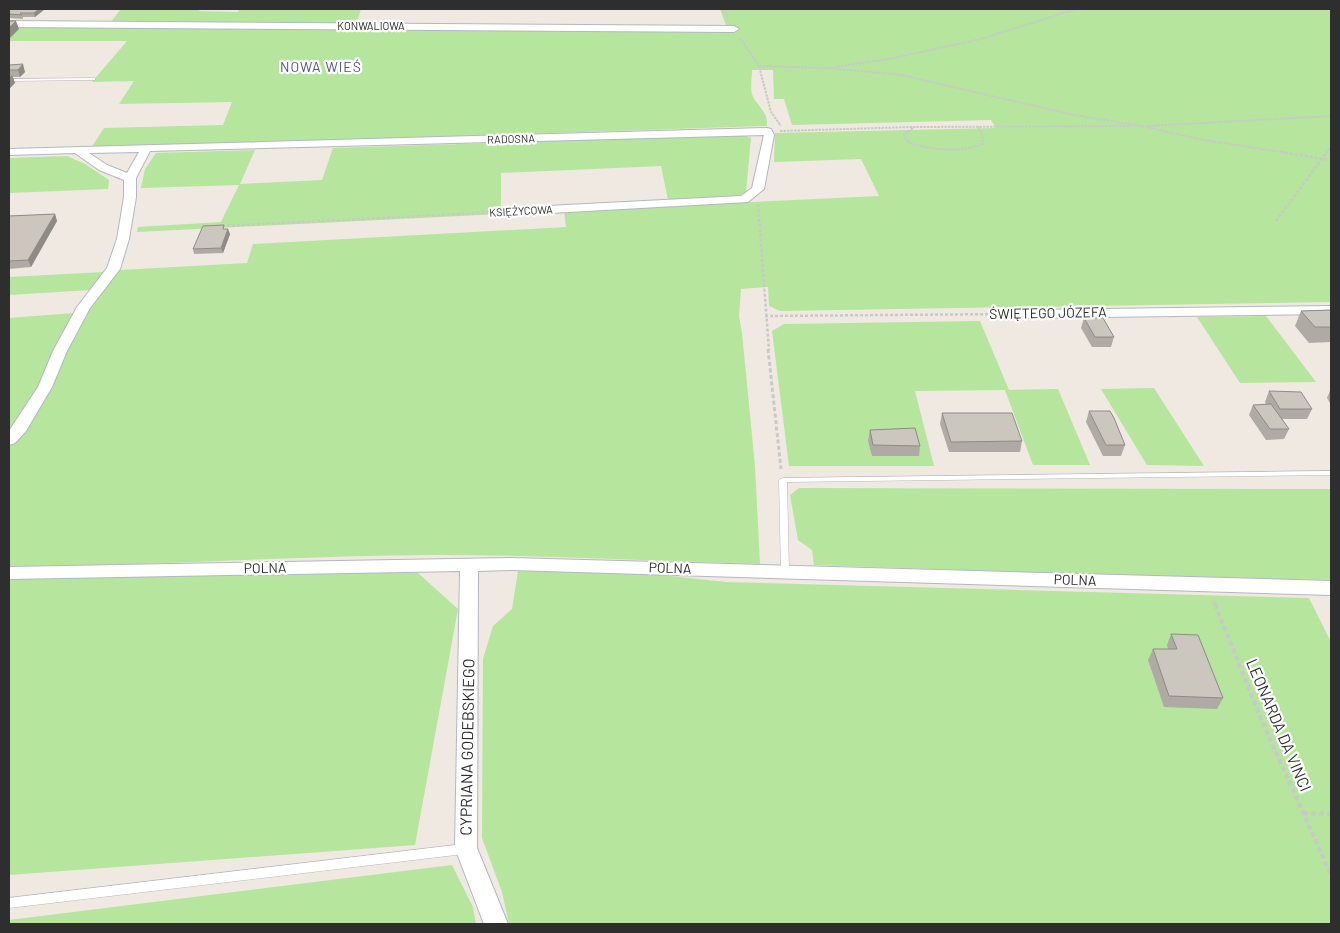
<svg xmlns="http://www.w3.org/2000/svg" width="1340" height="933" font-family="Barlow,sans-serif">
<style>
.green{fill:#b6e59e}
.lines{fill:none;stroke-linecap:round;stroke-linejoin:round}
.service-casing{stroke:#b4b7c1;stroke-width:1}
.minor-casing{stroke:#b4b7c1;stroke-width:2}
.path-far3{stroke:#c9c9c9;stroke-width:2;stroke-dasharray:2.5 1;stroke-linecap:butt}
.path-far2{stroke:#c9c9c9;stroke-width:2.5;stroke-dasharray:3 2;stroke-linecap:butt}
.path-far1{stroke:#c9c9c9;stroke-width:3;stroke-dasharray:4 2.5;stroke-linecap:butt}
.path{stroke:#c9c9c9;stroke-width:4;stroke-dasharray:5 3;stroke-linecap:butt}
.service{fill:#fff;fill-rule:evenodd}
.minor{fill:#fff;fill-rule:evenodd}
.wall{fill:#afaba4}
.shaded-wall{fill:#8e8b86}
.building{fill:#cbc7bf;stroke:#8e8b86}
.labels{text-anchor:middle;stroke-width:4.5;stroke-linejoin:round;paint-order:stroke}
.far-street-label{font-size:11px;fill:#2e2e2e;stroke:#fff}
.far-quarter-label{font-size:14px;letter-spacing:1px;fill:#4d5680;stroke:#fff}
.street-label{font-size:14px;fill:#2e2e2e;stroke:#fff}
.near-street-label{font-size:16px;fill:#2e2e2e;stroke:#fff}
</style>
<rect width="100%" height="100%" fill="#efe9e1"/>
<g class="green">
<polygon points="104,9 200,9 199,11 238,12 239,9 361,9 356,25 111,22 120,10"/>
<path d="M720 9H1331V302L780 311 769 306 768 287 741 289 739 316 742 333 755 466 760 564C652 561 544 555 435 555 293 556 151 565 9 568V318L87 312 102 289 120 270 247 263 253 244 566 227 564 211 879 196 861 159 774 162 775 133 996 128 991 120 792 125 784 99H774L773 70H752C752 76 750 88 752 94 756 106 768 110 767 126L91 148 104 128 223 125 232 102 119 104 134 81 92 82 127 41H9V25L727 28Z"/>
<polygon points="743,135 751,138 746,192 737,197 668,200 661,166 501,173 501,214 137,232 138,227 221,222 239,185 141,188 145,169 156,153 255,150 240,184 322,180 333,148"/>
<polygon points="67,156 85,164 109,180 108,189 9,193 9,158"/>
<polygon points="104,272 90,290 9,295 9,277"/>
<polygon points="1266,316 1316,382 1240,383 1197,317"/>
<polygon points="980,321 1009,390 1058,389 1090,465 1033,465 1005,390 915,391 934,466 789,466 772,331 784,324"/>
<polygon points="1154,388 1204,466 1147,465 1101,389"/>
<polygon points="799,488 1331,489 1331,580 1141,576 814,565 812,550 798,540 790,495"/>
<polygon points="518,571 652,574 726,582 1309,598 1331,642 1331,924 509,924 502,892 482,838 483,659 493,626 512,609"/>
<polygon points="330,573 418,573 458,609 415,845 9,875 9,579"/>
<polygon points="452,865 473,907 476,924 9,924 9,920"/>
</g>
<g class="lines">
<defs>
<g id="service">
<polygon points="93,78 95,78 95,80 9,81 9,79"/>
<polygon points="1331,471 1331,475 787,482 789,572 788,574 782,574 781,572 779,480 783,478"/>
<polygon points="464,844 468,846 469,849 468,852 464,854 9,908 9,898"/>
</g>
<g id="minor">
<polygon points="9,21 734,26 739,29 734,32 9,27"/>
<path d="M767 128 771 129 774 135 764 189 748 202 551 213 545 209 547 206 741 196 752 188 764 135 150 151 136 178V197L129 239 120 269 90 308 67 351 52 387 26 431 15 443 9 445V431L38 387 53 351 77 307 107 268 117 239 124 197V180L99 170 75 153 9 155V149ZM139 152 127 173 107 165 89 153Z"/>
<polygon points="1331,306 1331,314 1023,318 1016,314 1023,310"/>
<polygon points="512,558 1331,581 1331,595 512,570 478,571 477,848 508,924 484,924 455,848 460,571 9,579 9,567"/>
</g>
</defs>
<use href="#service" class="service-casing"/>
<use href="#minor" class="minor-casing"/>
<g class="path-far3">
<polyline points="724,9 728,17"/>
<polyline points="740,38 759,66 771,112 781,126"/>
<polyline points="759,66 828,68 901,75 1074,115 1142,126 1198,139 1288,153"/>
<polyline points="834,67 889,59 981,39 1076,9"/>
<polyline points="1147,126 1331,116"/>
<path d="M913 128 904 135 909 143C934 150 958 153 983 144V138L978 126"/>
<polyline points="780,131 913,127 1131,126"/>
<polyline points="1326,153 1331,147"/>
</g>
<g class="path-far2">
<polyline points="1280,152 1331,160"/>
<polyline points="758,204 769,350"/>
<polyline points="1276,221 1327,152"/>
<polyline points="222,226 538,210"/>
<polyline points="765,316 1009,314"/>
</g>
<g class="path-far1">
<polyline points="768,349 781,469"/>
<polyline points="1214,601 1215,605"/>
</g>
<g class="path">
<polyline points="1215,604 1261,719 1331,875"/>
<polyline points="1303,813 1331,814"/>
</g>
<use href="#service" class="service"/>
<use href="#minor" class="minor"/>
</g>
<g class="wall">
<polygon points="9,9 45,9 35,17 23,17 23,19 9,18"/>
<polygon points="9,65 25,72 20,77 13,77 15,83 9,89"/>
<polygon points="55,214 57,221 31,267 9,269 9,216"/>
<polygon points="225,229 230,234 223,253 194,254 193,249"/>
<polygon points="1331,310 1331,342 1309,343 1295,326 1301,311"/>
<polygon points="1084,318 1114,337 1111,347 1092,347 1081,328"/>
<polygon points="1331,388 1331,405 1327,398"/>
<polygon points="1269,391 1312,409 1307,419 1282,419 1289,429 1284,439 1266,440 1249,415 1253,405 1266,404 1265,402"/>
<polygon points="1089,411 1125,445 1121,456 1103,456 1086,422"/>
<polygon points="942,413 1022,441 1020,452 949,452 940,424"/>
<polygon points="870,430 920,446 919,456 872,456 868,441"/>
<polygon points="1171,634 1223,698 1217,709 1164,707 1148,660 1153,649 1168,649 1167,645"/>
</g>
<g class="shaded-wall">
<polygon points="39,9 45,9 35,17 34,13"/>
<polygon points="16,21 19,29 9,39 9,28"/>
<polygon points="23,64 25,72 20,77 18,70"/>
<polygon points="12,75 15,83 9,89 9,79"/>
<polygon points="55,214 57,221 31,267 28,260"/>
<polygon points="228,229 230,234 223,253 221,248"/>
</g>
<g class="building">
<polygon points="9,9 39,9 34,13 20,13 22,15 9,14"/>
<polygon points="9,21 16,21 9,28"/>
<polygon points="23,64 18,70 9,70 9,65"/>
<polygon points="55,214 28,260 9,261 9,216"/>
<polygon points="224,225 223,229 228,229 221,248 193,249 203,226"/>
<polygon points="1331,310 1331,327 1315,327 1301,311"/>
<polygon points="1084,318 1103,318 1114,337 1095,337"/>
<polygon points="1269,391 1301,392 1312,409 1280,409"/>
<polygon points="1271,404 1289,429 1270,429 1253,405"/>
<polygon points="1089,411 1110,411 1114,418 1125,445 1106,445"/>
<polygon points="942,413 1012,413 1022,441 951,442"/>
<polygon points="915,428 920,446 873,445 870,430"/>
<polygon points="1171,634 1198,635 1223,698 1169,696 1153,649 1177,649"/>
</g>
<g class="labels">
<g class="far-street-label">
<text x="371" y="30">KONWALIOWA</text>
<text transform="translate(511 139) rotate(-2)" y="4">RADOSNA</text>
<text transform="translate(521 211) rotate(-3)" y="4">KSIĘŻYCOWA</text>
</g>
<g class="far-quarter-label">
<text x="321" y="72">NOWA WIEŚ</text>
</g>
<g class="street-label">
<text transform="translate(1048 313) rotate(-1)" y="5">ŚWIĘTEGO JÓZEFA</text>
<text transform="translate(265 568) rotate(-1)" y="5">POLNA</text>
<text transform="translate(670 568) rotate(2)" y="5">POLNA</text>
<text transform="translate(1075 580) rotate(2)" y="5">POLNA</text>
</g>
<g class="near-street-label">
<text transform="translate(1279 725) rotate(67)" y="6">LEONARDA DA VINCI</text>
<text transform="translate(467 747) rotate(-89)" y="6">CYPRIANA GODEBSKIEGO</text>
</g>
</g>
<rect width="1340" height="933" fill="none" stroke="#2e2e2e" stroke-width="20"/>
</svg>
